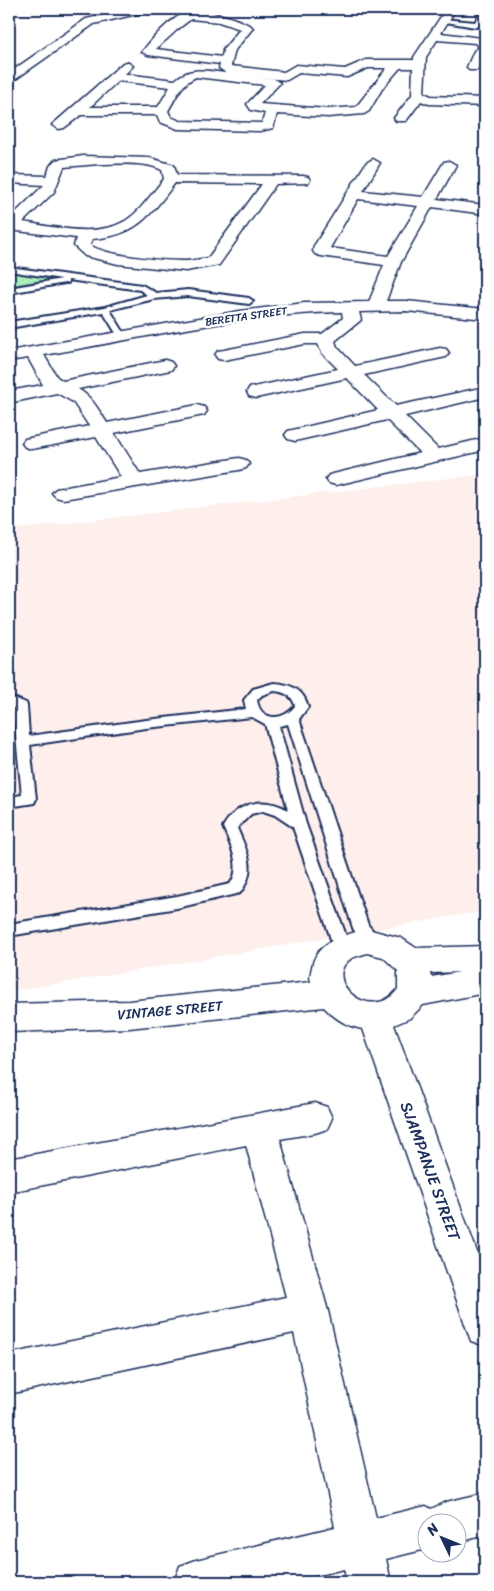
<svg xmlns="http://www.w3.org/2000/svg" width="494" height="1591" font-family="Sriracha,sans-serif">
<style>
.built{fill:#feefec}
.green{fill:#aaeeb9;stroke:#628e8c}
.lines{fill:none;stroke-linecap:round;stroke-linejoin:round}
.service-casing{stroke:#1b2f5e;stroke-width:4}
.minor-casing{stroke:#1b2f5e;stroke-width:3}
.service{fill:#fff;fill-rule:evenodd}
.minor{fill:#fff;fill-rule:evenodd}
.labels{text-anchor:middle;stroke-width:5;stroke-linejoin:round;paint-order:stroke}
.far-street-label{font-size:11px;fill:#1b2f5e;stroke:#fff}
.street-label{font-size:14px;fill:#1b2f5e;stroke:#fff}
.near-street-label{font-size:16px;fill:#1b2f5e;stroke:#fff}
</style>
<rect width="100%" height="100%" fill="#fff"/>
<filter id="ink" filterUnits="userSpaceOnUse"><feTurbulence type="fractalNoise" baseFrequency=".02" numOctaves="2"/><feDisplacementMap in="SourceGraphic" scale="10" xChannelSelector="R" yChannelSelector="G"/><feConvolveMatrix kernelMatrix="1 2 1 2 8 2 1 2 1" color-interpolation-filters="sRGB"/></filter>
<g filter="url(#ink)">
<polygon class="built" points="485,474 485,911 20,990 9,989 9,530"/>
<polygon class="green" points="9,272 51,279 9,286"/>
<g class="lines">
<defs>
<g id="service">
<polygon points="483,9 485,9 485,14 480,22 485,22 485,26 475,27 440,21 443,19 475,22"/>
<polygon points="9,267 142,285 156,293 188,290 249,298 253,301 249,304 188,296 154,299 110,310 126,336 122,339 119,338 103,312 9,328 9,322 105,307 147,295 140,290 68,280 68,283 65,283 9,293 9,288 62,279 9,271"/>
<path d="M274 683C291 684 304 690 308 707L299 719 368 925 382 942 379 946C368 950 358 938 353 928L288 724 279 726 306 824 345 933 348 949 345 953 340 955 335 953 329 933 293 827 275 815 263 811 251 814 237 828C247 852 258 869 240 893L177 908 9 936V924L177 896 230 884C243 867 230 844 223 827 237 802 264 796 288 810L265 724 252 717 146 728 30 745 36 799 34 803 9 807V797L22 795 14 717V708L9 705V696L26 703 27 706 29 736 146 720 246 709 244 700 253 689ZM274 691C285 692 293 696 295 706 284 721 260 722 257 700L262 695Z"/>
</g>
<g id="minor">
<polygon points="132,9 151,9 150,11 94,24 13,81 9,82 9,73 86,19"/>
<path d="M446 9H456L441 33 482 38 485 40V53L477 70H469L467 67 474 51 480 47 475 43 437 40 426 57 424 93 431 96 485 98V106L429 104 421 101 406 121H396L394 118 412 95 413 68H400L382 89 369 111 364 114 328 117 277 114 273 128 260 131 178 129 160 122 157 115H81L64 128 59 129 52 125 123 63 127 62 133 66 125 74 175 80C190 66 207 71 226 73L219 68 220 64 148 55 142 52C152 39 170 18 186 13 205 8 234 17 251 26L253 28 235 50 231 66 284 72 296 65 345 69 366 60H414V57ZM191 19 219 22 240 29 223 50 222 57 156 49 178 29ZM368 68H387L356 107 328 109 260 104 280 83 274 79 252 77 287 80 299 73 347 77ZM196 77 265 85 247 104 251 110 265 113 262 123 180 121 171 117 168 111C176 98 181 83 196 77ZM118 81 170 87 158 107H90Z"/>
<path d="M83 156 150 158 174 165 177 175 303 176 308 177 310 180 308 183 276 184 219 265 186 271 118 264 85 256 74 246 76 238 9 230V219L44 185 9 183V175L47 176 50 166 55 160ZM99 164C118 164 145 161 162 170L164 179C152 193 141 211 125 221 96 238 54 227 23 222L54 192 64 167ZM175 183 262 184 208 258C200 259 192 261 185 261 164 261 105 256 90 245L92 239C136 236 150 216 175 183Z"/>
<path d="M373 159 380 163 363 191 423 197 444 162 449 161 456 165 437 199 485 205V214L432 207 401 262 386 301H406L485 309V319L406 311 359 312 361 320 335 341 337 347 355 366 440 348 446 349 449 353 446 357 364 375 396 406 485 387V397L405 416 438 449 485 438V450L336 485 329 483 326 479 329 475 420 453 387 420 295 441 288 439 285 435 288 431 378 410 347 378 256 398 249 396 247 392 249 388 338 369 322 353 318 344H305L224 360 218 359 215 355 218 351 224 350 305 334H322L343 318 342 312C242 314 143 338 44 355L57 377 63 381 165 360 171 362 174 366 171 370 78 389C92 397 98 409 107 423L197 405 204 407 207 411 204 415 114 433 140 474 239 458 246 460 249 464 246 468 239 470 63 499 56 497 52 493 56 489 121 477 96 437 32 449 25 447 22 443 25 439 89 426 73 402 57 393 9 403V391L43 385 28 358 9 361V351L240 311 305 303 369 302 384 265 321 256 315 254 313 251 314 246 366 163ZM358 199 418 206 388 256 330 248Z"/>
<path d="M367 929 401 938 416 948 485 946V993L423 1005 410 1018 394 1025 485 1274V1346L471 1341 466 1327 363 1029C348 1027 334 1018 324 1007L129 1028 9 1032V1004L129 1001 311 982C309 977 311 972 312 967 317 940 345 935 367 929ZM367 953 383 957 398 971V989C371 1026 319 978 352 958 356 956 362 955 367 953ZM460 972 431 977 430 973Z"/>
<polygon points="315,1103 327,1107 332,1118 327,1129 315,1133 280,1139 328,1311 376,1518 426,1506 431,1509 446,1502 485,1493 485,1535 456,1543 456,1524 426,1524 426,1549 386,1559 391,1582 347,1582 344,1569 288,1582 174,1582 180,1566 196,1560 335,1527 294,1333 9,1394 9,1354 286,1297 246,1145 9,1192 9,1159"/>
</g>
</defs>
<use href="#service" class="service-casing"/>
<use href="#minor" class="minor-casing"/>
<use href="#service" class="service"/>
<use href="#minor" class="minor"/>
</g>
</g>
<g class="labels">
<g class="far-street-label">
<text transform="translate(246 316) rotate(-8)" y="4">BERETTA STREET</text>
</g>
<g class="street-label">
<text transform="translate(170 1010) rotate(-5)" y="5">VINTAGE STREET</text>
</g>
<g class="near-street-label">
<text transform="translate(431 1171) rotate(70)" y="6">SJAMPANJE STREET</text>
</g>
</g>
<rect width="494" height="1591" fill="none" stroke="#fff" stroke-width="30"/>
<rect x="15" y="15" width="464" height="1561" fill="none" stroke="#1b2f5e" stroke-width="2" filter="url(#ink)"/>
<g transform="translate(442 1538) rotate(313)"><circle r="24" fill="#ffffff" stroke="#a4acbf"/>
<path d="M0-4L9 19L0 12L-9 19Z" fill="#1b2f5e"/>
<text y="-8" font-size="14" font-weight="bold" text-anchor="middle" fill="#1b2f5e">N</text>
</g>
</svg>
